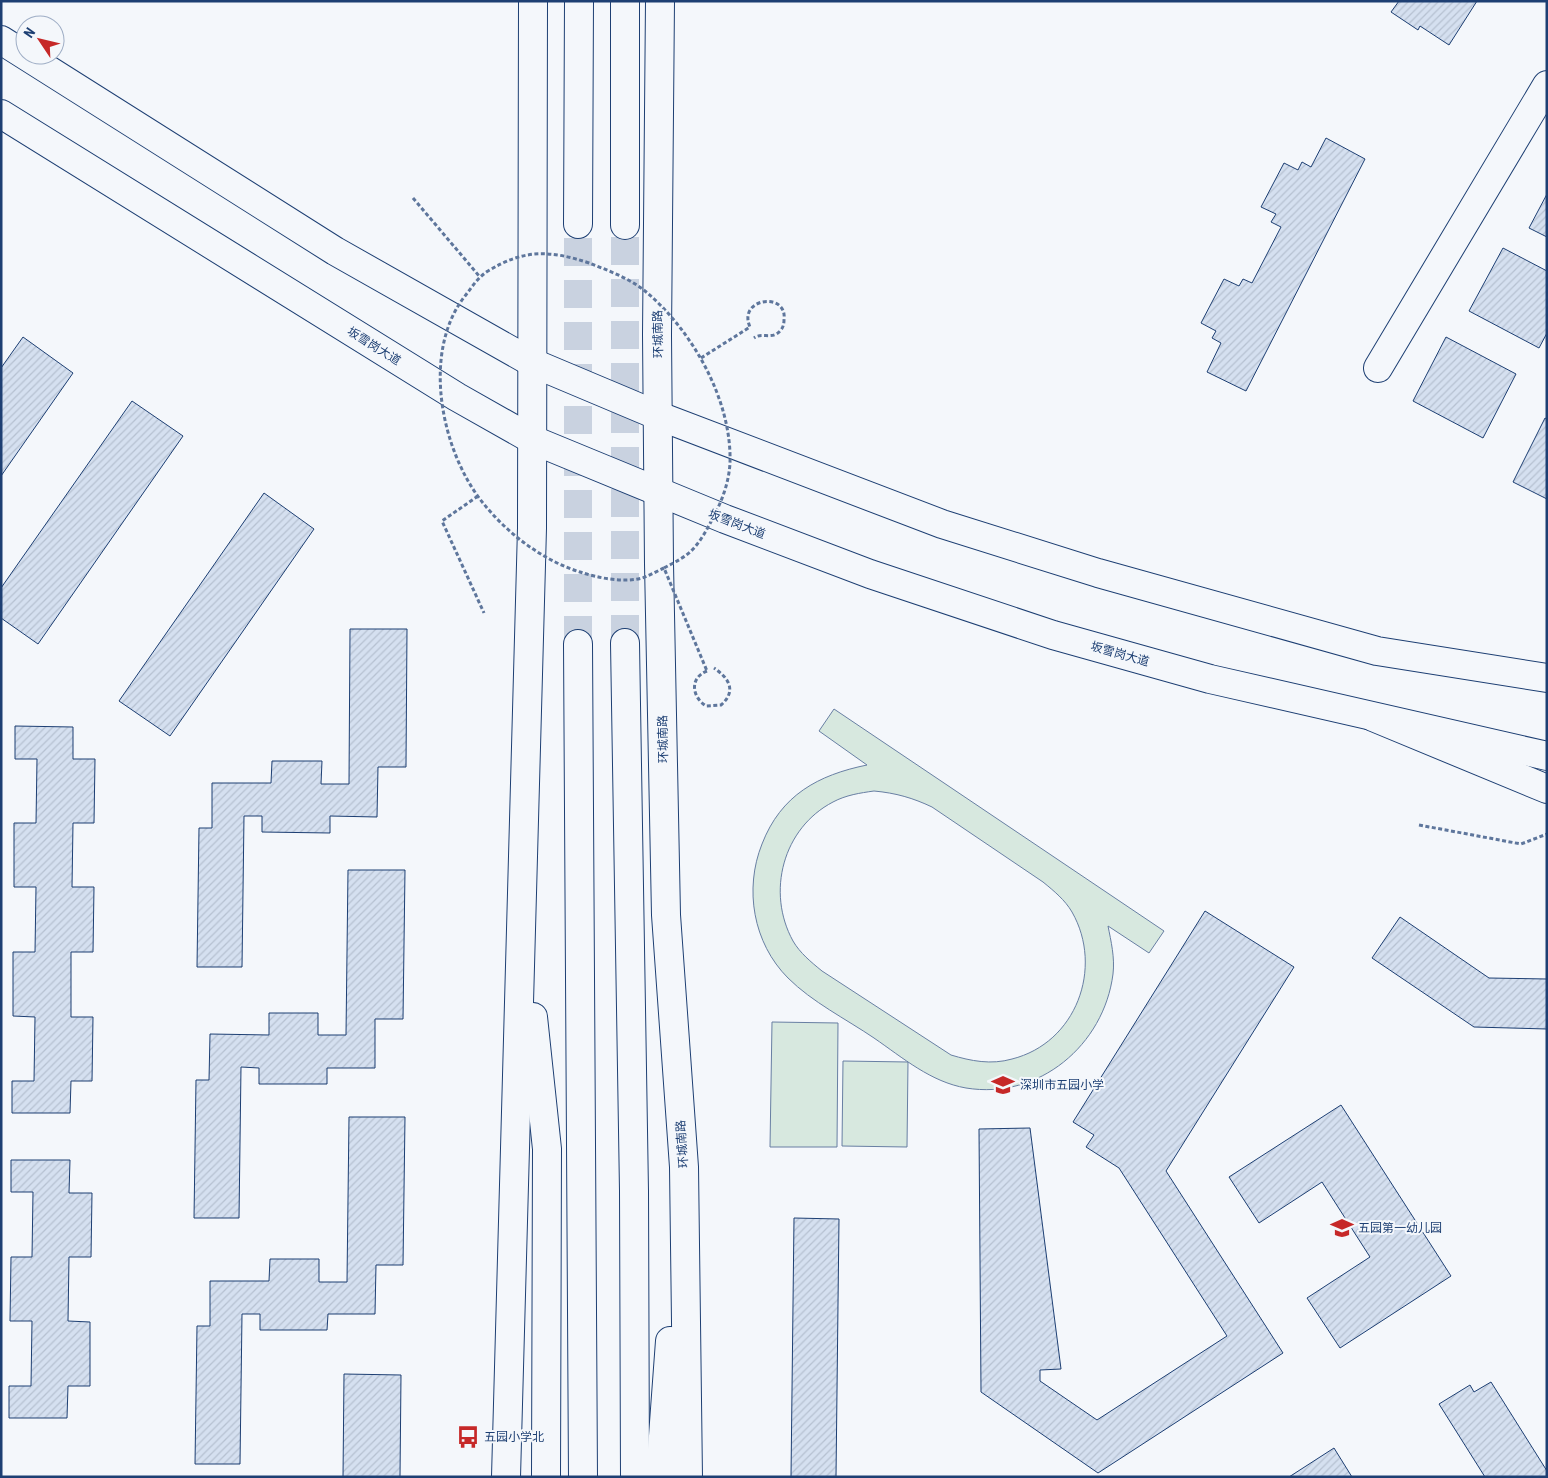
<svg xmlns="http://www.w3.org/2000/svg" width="1548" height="1478" font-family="'Roboto Condensed','Noto Sans SC',sans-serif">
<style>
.park{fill:#d7e8df;stroke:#687fa3;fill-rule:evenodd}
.building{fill:url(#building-hatch);stroke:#1d3f73}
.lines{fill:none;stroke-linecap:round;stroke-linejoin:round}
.major-tunnel{stroke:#c9d2e0;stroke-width:28;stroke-dasharray:28 14;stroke-linecap:butt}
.minor-casing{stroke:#1d3f73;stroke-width:30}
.major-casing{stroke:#1d3f73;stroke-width:30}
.highway-casing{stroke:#1d3f73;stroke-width:30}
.path{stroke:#5e769c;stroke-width:3;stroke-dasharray:4 2.5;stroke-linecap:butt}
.minor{stroke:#f4f7fb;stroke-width:28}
.major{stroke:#f4f7fb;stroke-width:28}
.highway{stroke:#f4f7fb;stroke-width:28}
.path-bridge{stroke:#5e769c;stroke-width:3;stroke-dasharray:4 2.5;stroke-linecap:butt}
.labels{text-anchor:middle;stroke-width:4;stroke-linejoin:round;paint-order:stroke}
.street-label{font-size:12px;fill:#1d3f73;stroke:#f4f7fb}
.poi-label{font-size:12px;fill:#1d3f73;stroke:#f4f7fb;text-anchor:start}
</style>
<defs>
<pattern id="building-hatch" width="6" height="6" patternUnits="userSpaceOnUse" patternTransform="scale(1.25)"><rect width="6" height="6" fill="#d5e0f0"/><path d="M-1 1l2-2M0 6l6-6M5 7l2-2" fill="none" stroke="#b6c1d1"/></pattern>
</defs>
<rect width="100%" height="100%" fill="#f4f7fb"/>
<g class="park">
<path d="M834 709 1164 931 1149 953 1108 926C1111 941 1115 958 1113 974 1104 1045 1039 1100 966 1088 931 1082 903 1058 874 1038 846 1019 812 1002 788 978 753 943 744 889 762 844 781 795 818 775 867 765L819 731ZM874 791C896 793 913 798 932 807L1043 882C1054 891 1065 900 1072 912 1104 968 1076 1043 1012 1059 991 1065 971 1061 951 1055L822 971C811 962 800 953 793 941 766 892 783 828 833 802 846 795 860 793 874 791Z"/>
<polygon points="772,1022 838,1023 837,1147 770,1147"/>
<polygon points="843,1061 908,1062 907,1147 842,1146"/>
</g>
<g class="building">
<polygon points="1399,1 1477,1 1449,45 1420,26 1418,30 1391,12"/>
<polygon points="1326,138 1365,159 1246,391 1207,372 1221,343 1212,338 1216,331 1201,323 1224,279 1239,286 1243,279 1252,283 1281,227 1271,222 1276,214 1261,207 1284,163 1298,170 1302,162 1311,167"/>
<polygon points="1547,194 1547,237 1529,228"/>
<polygon points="1503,248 1547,271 1547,333 1539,348 1469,311"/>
<polygon points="23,337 73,373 1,476 1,368"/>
<polygon points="1446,337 1516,374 1483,438 1413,401"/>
<polygon points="132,401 183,436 38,644 1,618 1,588"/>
<polygon points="1545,418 1547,419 1547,499 1513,482"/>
<polygon points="264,493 314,529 170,736 119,701"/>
<polygon points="350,629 407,629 406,767 378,767 377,817 330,816 330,833 262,832 262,816 244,816 242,967 197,967 199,828 212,828 212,783 271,783 272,761 322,761 321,784 349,784"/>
<polygon points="15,726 73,727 73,759 95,759 94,823 73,823 72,887 94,887 93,952 71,952 71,1017 93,1017 92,1081 71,1081 70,1113 12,1113 12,1081 34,1081 35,1017 13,1016 13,952 35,952 36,887 14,887 14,823 36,823 37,759 15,759"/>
<polygon points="348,870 405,870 403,1019 375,1019 375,1068 327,1068 327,1084 259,1084 259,1068 241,1067 239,1218 194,1218 196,1080 209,1080 210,1034 269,1035 269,1013 318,1013 318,1035 346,1035"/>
<polygon points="1205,911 1294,967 1166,1171 1283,1353 1098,1473 981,1392 979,1129 1030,1128 1061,1369 1040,1370 1040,1381 1097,1420 1227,1336 1119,1168 1086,1147 1094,1135 1073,1122"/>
<polygon points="1400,917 1489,978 1547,979 1547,1029 1474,1027 1372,958"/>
<polygon points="1341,1105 1451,1276 1340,1348 1307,1298 1370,1257 1322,1182 1259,1223 1229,1177"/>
<polygon points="349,1117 405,1117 403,1265 376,1265 375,1314 328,1314 327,1330 260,1330 260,1314 242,1314 240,1464 195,1464 197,1326 210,1326 210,1281 269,1281 270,1259 319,1259 319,1282 347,1282"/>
<polygon points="11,1160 70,1160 69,1193 92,1193 91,1257 69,1257 68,1321 90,1322 90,1386 68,1386 67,1418 9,1418 9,1386 31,1386 32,1321 10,1321 11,1257 32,1257 33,1192 11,1192"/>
<polygon points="794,1218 839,1219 836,1477 791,1477"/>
<polygon points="344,1374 401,1375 400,1477 343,1477"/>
<polygon points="1491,1382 1547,1471 1547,1477 1485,1477 1439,1404 1470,1385 1474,1392"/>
<polygon points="1334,1448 1352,1477 1289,1477"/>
</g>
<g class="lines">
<g class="major-tunnel">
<polyline points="625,643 625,225"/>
<polyline points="578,644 578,224"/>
</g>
<defs>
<polyline id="minor" points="1378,368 1547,85"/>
<g id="major">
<polyline points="625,1 625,225"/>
<polyline points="660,1 657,335 659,564 666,915 684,1167 688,1477"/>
<polyline points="1,40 335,251 533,363 659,416 942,524 1098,573 1377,651 1547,678"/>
<polyline points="1,114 457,397 533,440 725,519 870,574 1053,635 1210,679 1547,756"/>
<polyline points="578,224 579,1"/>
<polyline points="625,643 634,1191 635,1477"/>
<polyline points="578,644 583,1477"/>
<polyline points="533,1017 547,1149 546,1477"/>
<polyline points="506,1477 532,528 533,1"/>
<polyline points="660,1477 670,1341"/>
</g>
<polyline id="highway" points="1373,717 1547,789"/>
</defs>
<use href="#minor" class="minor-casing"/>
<use href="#major" class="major-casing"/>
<use href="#highway" class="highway-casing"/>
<g class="path">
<polyline points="413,198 480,277"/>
<path d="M701 358 750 327C737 298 788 291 784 320 784 324 783 328 780 331 772 340 762 332 754 338"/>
<polyline points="478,496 442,521 484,613"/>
<path d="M707 671C689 678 692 697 706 706L721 705C737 691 729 678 714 668"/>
<polyline points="1419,825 1521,844 1547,834"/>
</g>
<use href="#minor" class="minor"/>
<use href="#major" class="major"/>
<use href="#highway" class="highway"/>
<path class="path-bridge" d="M664 568C657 571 649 576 642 578 623 583 598 578 580 572 542 560 508 534 483 503 441 451 421 352 465 296 472 287 478 277 488 271 524 249 550 250 589 263 607 270 629 278 645 291 692 330 732 400 730 463 729 482 722 501 713 518 706 531 698 547 685 556 678 561 671 564 664 568L707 671"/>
</g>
<defs>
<symbol id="school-bare" viewBox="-9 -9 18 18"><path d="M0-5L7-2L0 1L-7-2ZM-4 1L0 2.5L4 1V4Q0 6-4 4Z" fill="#c62828" stroke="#f4f7fb" stroke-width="2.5" paint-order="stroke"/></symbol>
<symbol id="bus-bare" viewBox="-9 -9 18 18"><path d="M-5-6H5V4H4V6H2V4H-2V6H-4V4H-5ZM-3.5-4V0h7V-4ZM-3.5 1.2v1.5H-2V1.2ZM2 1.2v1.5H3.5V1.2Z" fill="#c62828" stroke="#f4f7fb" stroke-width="2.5" paint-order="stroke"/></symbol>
</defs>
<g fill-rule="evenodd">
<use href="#school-bare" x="987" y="1069" width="32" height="32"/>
<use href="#school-bare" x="1326" y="1212" width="32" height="32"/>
<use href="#bus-bare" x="452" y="1421" width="32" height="32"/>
</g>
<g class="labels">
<g class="street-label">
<text transform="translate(658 334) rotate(-91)" y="4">环城南路</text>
<text transform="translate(374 346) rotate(32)" y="4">坂雪岗大道</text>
<text transform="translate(737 524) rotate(21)" y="4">坂雪岗大道</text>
<text transform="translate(1120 654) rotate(16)" y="4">坂雪岗大道</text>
<text transform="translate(663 739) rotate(-91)" y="4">环城南路</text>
<text transform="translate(682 1144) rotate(-94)" y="4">环城南路</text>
</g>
<g class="poi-label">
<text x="1020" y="1089">深圳市五园小学</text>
<text x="1358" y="1232">五园第一幼儿园</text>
<text x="484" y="1441">五园小学北</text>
</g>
</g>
<rect width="1548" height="1478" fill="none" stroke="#1d3f73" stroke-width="5"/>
<g transform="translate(40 40) rotate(305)"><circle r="24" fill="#f4f7fb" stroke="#9eadc5"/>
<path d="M0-4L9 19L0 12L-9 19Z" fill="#c62828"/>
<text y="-8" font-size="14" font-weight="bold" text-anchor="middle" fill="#1d3f73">N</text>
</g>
</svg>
